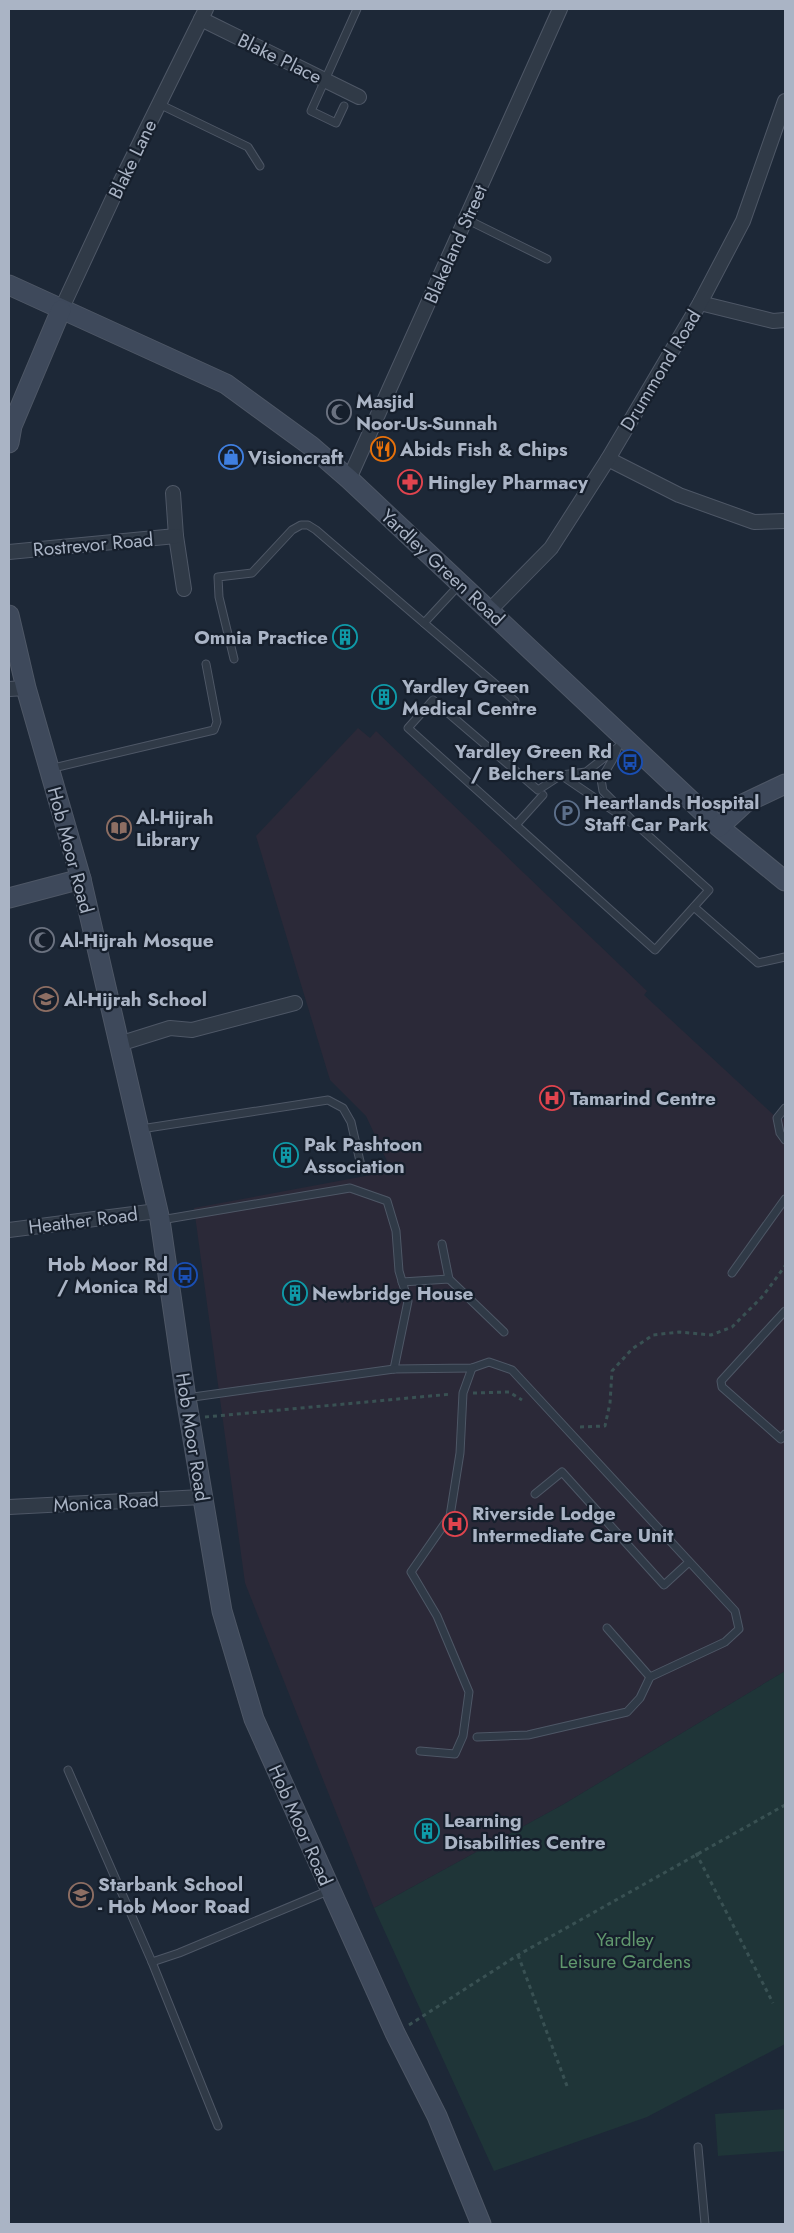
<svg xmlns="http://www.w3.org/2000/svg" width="794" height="2233" font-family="Jost,sans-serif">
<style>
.medical{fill:#2b2938}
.green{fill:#1f3538}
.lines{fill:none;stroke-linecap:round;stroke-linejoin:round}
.lane-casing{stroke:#4e5766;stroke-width:9}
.street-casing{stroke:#4e5766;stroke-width:16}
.secondary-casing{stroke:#4e5766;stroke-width:21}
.path{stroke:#395153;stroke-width:3;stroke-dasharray:4 4;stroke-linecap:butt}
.lane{stroke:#303a47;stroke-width:7}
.street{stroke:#303a47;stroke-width:14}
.secondary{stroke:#3e495b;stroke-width:19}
.labels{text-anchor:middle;stroke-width:4.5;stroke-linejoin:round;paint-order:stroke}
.street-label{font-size:19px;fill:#aab4c5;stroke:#161f2c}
.poi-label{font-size:19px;font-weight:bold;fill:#aab4c5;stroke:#161f2c;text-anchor:start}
.park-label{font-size:19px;fill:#60976d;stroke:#161f2c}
</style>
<rect width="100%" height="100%" fill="#1d2837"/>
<polygon class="medical" points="358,728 370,738 376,731 647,991 644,995 777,1118 785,1119 785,1671 564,1804 374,1908 245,1583 194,1208 387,1172 388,1163 366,1116 330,1080 256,836"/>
<g class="green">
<polygon points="785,1671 785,2044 647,2117 494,2171 374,1908 564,1804"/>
<polygon points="785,2109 785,2151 718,2156 715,2114"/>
</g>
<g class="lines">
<defs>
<g id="lane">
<polyline points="159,104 248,147 260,166"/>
<polyline points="344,106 336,123 311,111 357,9"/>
<polyline points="466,219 547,259"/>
<polyline points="460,584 424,623 515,701"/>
<polyline points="234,659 219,597 218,577 252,573 292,530 301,525 308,525 316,530 424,623"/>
<polyline points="618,747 613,759 601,779 603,791 640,828 709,890 655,950 408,728 433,700 538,790 561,775 586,772 618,747 625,739"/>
<polyline points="49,769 214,730 217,722 206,664"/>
<polyline points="561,775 633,824"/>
<polyline points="516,825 543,795"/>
<polyline points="694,907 758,963 785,957"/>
<polyline points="785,1108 777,1118 780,1133 785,1140"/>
<polyline points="141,1129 328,1100 343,1108 351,1122 362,1170"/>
<polyline points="161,1220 350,1188 387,1201 396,1231 399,1271 408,1301 394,1369"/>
<polyline points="442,1244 449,1279"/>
<polyline points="732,1273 785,1199"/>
<polyline points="402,1282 449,1279 504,1332"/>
<polyline points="785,1311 721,1381 722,1387 781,1439 785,1434"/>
<polyline points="186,1398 394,1369 472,1368 489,1362 512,1370 735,1611 739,1629 725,1642 650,1677 640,1698 627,1712 528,1735 477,1737"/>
<polyline points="535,1494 562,1472 664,1585 689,1562"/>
<polyline points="607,1628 650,1677"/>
<polyline points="420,1751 455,1754 463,1736 469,1692 437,1616 411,1572 450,1516 460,1453 463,1393 472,1368"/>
<polyline points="68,1770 152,1962 179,1953 330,1890"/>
<polyline points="152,1962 218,2126"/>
<polyline points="698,2147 705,2224"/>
</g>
<g id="street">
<polyline points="201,19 359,97"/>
<polyline points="700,303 773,321 785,320"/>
<polyline points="61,310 119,185 206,9"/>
<polyline points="608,459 679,495 754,522 785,521"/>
<polyline points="349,479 560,9"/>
<polyline points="173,493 176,536 184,589"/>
<polyline points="9,552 176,536"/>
<polyline points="489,611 551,548 608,459 700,303 743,221 785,101"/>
<polyline points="9,689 26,688"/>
<polyline points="119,1044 170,1028 192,1030 295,1003"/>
<polyline points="9,1230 157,1211"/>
<polyline points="9,1507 202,1497"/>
</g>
<g id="secondary">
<polyline points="9,285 226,384 311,446 349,479 719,827 785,881"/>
<polyline points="9,443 12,426 61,310"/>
<polyline points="9,615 26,688 81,879 160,1220 186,1398 222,1611 254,1719 395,2033 437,2116 481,2224"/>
<polyline points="719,827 745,803 785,784"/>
<polyline points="9,898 81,879"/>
</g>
</defs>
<use href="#lane" class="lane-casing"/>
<use href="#street" class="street-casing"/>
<use href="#secondary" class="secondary-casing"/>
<g class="path">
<polyline points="473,1393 509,1392 522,1400"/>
<polyline points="205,1417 452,1394"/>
<polyline points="580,1427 605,1426 610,1403 612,1371 632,1349 653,1335 679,1332 711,1335 732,1327 763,1296 785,1266"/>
<polyline points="696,1853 773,2003"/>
<polyline points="518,1955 567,2086"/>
<polyline points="409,2025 518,1955 785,1805"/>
</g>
<use href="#lane" class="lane"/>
<use href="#street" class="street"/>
<use href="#secondary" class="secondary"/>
</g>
<defs>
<symbol id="mosque-ring" viewBox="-11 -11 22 22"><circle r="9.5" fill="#161f2c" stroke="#6b7280" stroke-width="1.5"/><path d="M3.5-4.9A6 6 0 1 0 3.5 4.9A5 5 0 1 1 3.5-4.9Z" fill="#6b7280"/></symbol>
<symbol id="restaurant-ring" viewBox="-11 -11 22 22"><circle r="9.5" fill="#161f2c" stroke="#e8710a" stroke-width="1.5"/><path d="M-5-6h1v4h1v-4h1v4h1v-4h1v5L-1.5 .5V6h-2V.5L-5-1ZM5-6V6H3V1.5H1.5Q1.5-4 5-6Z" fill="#e8710a"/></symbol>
<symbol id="shop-ring" viewBox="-11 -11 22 22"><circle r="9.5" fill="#161f2c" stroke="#3f7fe0" stroke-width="1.5"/><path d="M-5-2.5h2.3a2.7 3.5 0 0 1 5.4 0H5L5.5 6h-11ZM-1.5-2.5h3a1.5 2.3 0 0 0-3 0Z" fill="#3f7fe0"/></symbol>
<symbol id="pharmacy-ring" viewBox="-11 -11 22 22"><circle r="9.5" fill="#161f2c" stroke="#e0444e" stroke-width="1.5"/><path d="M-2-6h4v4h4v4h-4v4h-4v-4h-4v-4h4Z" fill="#e0444e"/></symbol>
<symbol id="building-ring" viewBox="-11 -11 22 22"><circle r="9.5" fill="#161f2c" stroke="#0f9aa8" stroke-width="1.5"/><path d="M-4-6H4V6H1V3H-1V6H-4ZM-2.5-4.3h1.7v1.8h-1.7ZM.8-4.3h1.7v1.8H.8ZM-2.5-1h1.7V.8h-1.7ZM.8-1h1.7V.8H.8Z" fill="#0f9aa8"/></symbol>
<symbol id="bus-ring" viewBox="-11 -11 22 22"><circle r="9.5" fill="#161f2c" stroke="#1a4fb4" stroke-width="1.5"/><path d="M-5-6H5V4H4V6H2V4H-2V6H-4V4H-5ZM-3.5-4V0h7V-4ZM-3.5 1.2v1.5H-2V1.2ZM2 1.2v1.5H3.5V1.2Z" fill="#1a4fb4"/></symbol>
<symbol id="parking-ring" viewBox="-11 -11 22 22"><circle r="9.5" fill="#161f2c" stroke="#5c6f8a" stroke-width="1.5"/><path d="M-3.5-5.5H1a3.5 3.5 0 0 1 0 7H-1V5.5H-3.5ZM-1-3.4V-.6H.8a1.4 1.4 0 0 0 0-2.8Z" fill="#5c6f8a"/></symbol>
<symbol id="library-ring" viewBox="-11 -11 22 22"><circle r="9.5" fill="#161f2c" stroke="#8d6e63" stroke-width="1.5"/><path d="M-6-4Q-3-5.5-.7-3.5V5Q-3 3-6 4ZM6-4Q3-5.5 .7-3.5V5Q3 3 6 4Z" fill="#8d6e63"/></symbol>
<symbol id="school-ring" viewBox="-11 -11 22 22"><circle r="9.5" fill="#161f2c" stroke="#8d6e63" stroke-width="1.5"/><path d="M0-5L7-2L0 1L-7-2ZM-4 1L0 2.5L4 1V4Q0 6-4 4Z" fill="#8d6e63"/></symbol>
<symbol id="hospital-ring" viewBox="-11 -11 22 22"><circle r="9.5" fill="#161f2c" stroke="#e0444e" stroke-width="1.5"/><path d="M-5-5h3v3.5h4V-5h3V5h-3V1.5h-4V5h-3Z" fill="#e0444e"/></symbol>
</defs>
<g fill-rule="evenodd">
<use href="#mosque-ring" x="325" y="398" width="28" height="28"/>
<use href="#restaurant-ring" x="369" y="435" width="28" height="28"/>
<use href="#shop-ring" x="217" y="443" width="28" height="28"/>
<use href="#pharmacy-ring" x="396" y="468" width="28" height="28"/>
<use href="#building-ring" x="331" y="623" width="28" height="28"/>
<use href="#building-ring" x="370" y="683" width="28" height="28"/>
<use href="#bus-ring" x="616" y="748" width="28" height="28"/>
<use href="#parking-ring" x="553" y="799" width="28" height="28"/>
<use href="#library-ring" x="105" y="814" width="28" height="28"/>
<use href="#mosque-ring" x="28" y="926" width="28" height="28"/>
<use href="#school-ring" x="32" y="985" width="28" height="28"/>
<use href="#hospital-ring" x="538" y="1084" width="28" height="28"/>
<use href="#building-ring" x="272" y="1141" width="28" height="28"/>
<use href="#bus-ring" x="171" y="1261" width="28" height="28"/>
<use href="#building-ring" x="281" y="1279" width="28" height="28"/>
<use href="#hospital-ring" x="441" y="1510" width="28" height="28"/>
<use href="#building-ring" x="413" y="1817" width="28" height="28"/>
<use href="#school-ring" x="67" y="1881" width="28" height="28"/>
</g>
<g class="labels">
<g class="street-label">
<text transform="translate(280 58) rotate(26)" y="7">Blake Place</text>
<text transform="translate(132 159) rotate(-64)" y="7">Blake Lane</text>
<text transform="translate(455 244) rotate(-66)" y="7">Blakeland Street</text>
<text transform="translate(660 370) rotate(-59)" y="7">Drummond Road</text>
<text transform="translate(93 544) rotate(-5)" y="7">Rostrevor Road</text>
<text transform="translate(443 567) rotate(43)" y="7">Yardley Green Road</text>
<text transform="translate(71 850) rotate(75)" y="7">Hob Moor Road</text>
<text transform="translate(83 1220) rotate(-7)" y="7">Heather Road</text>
<text transform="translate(193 1437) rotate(81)" y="7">Hob Moor Road</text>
<text transform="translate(106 1502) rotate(-3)" y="7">Monica Road</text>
<text transform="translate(301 1825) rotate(66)" y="7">Hob Moor Road</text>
</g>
<g class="poi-label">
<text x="356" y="408">Masjid<tspan x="356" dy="22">Noor-Us-Sunnah</tspan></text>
<text x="400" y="456">Abids Fish &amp; Chips</text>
<text x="248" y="464">Visioncraft</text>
<text x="428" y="489">Hingley Pharmacy</text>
<text x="328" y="644" text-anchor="end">Omnia Practice</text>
<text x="402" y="693">Yardley Green<tspan x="402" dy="22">Medical Centre</tspan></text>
<text x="612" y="758" text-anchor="end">Yardley Green Rd<tspan x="612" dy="22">/ Belchers Lane</tspan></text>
<text x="584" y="809">Heartlands Hospital<tspan x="584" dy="22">Staff Car Park</tspan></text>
<text x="136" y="824">Al-Hijrah<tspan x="136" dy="22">Library</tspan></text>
<text x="60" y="947">Al-Hijrah Mosque</text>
<text x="64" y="1006">Al-Hijrah School</text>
<text x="570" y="1105">Tamarind Centre</text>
<text x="304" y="1151">Pak Pashtoon<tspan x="304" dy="22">Association</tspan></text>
<text x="168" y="1271" text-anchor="end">Hob Moor Rd<tspan x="168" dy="22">/ Monica Rd</tspan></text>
<text x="312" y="1300">Newbridge House</text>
<text x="472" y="1520">Riverside Lodge<tspan x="472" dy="22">Intermediate Care Unit</tspan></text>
<text x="444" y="1827">Learning<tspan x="444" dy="22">Disabilities Centre</tspan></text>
<text x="98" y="1891">Starbank School<tspan x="98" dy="22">- Hob Moor Road</tspan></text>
</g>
<g class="park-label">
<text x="625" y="1946">Yardley<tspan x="625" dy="22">Leisure Gardens</tspan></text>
</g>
</g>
<rect width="794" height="2233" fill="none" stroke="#aab4c5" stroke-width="20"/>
</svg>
